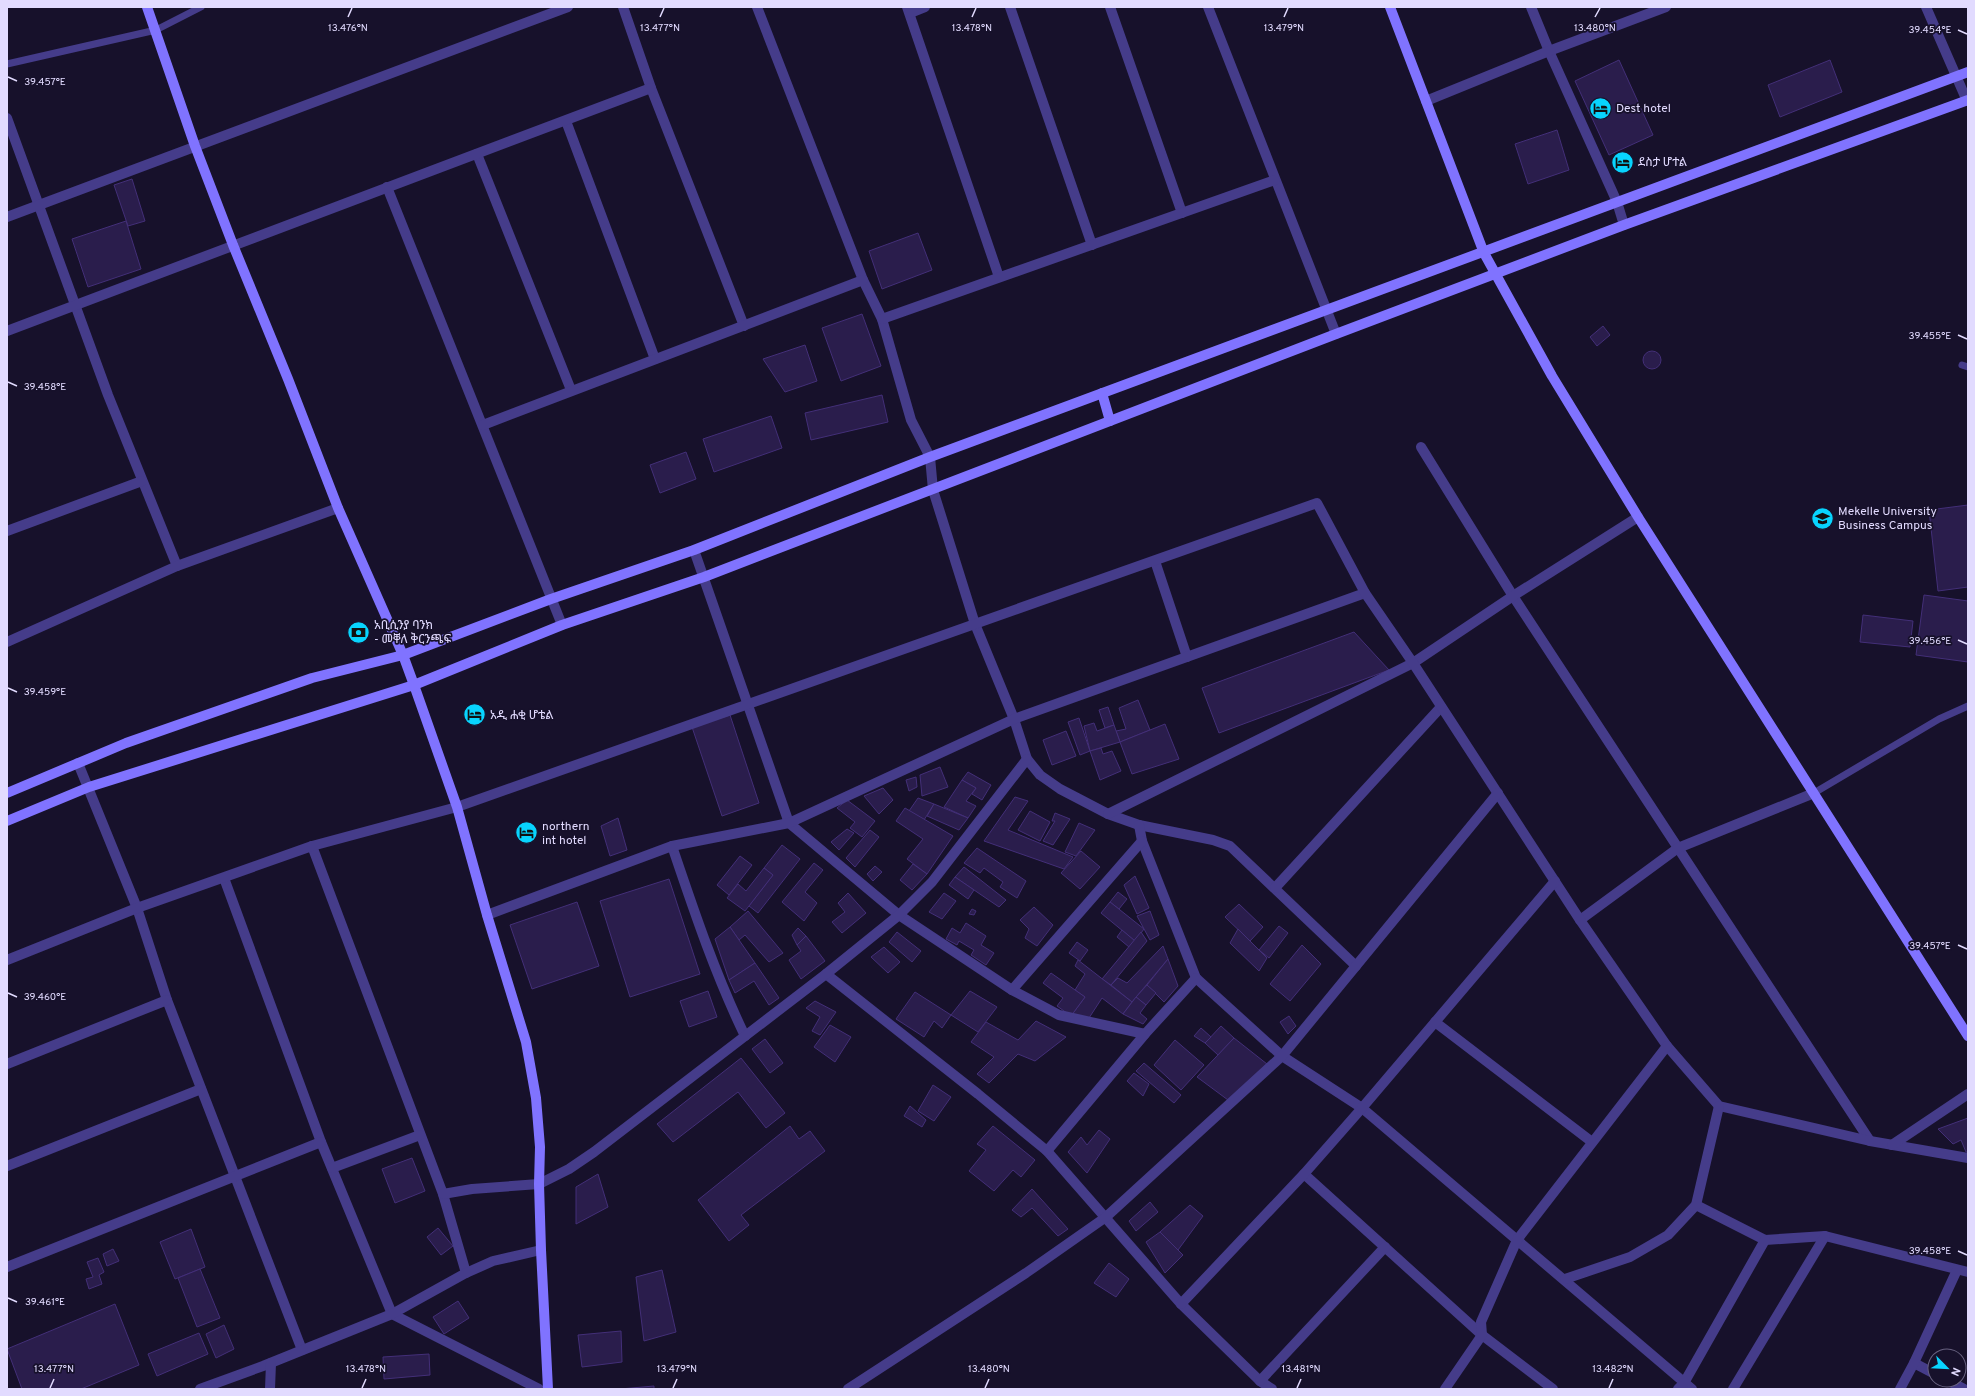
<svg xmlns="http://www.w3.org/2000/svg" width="1975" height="1396" font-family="Overpass,'Noto Sans Ethiopic',sans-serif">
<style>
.building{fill:#2a1d4c;stroke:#432f78}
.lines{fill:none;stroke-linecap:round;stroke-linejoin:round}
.lane{stroke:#453c8a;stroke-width:7}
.street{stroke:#453c8a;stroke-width:10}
.secondary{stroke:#8073ff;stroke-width:10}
.ticks{fill:none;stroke:#e2dbff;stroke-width:1.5}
.labels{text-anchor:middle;stroke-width:3.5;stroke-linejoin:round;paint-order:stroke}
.poi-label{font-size:12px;fill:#e2dbff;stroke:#17112b;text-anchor:start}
.ticks-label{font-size:10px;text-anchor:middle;fill:#e2dbff;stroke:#17112b;stroke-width:3.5;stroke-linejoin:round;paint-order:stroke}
</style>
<rect width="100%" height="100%" fill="#17112b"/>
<g class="building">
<polygon points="1619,60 1653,135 1609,155 1575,81"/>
<polygon points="1830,60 1842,92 1780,117 1768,85"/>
<polygon points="1557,130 1569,170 1528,184 1515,144"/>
<polygon points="132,179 145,221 128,226 114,185"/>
<polygon points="126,221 141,269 88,287 72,239"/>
<polygon points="918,233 932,270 882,289 869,251"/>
<polygon points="862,314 881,366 841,381 822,328"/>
<polygon points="1603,326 1610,335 1597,346 1590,337"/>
<polygon points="805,345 817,381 785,392 763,359"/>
<circle cx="1652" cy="360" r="9"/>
<polygon points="882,395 888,422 811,440 805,413"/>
<polygon points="771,416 782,448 714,472 703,439"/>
<polygon points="686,452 696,479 660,493 650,465"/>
<polygon points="1968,505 1968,587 1938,591 1929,510"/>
<polygon points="1924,595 1968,601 1968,662 1916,655"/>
<polygon points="1863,615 1913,621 1910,647 1860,642"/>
<polygon points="1354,632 1389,670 1219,733 1202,688"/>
<polygon points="1138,700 1150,730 1120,742 1116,731 1126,729 1119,708"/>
<polygon points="1108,707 1114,725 1105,728 1099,710"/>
<polygon points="730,715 759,803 722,816 692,727"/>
<polygon points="1079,718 1090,751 1080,755 1068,722"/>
<polygon points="1094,723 1097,731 1114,725 1120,742 1090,751 1084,726"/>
<polygon points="1165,724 1179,759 1132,774 1120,742"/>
<polygon points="1066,731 1076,756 1052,765 1043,740"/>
<polygon points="1101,748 1103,754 1112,751 1121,771 1100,780 1090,751"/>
<polygon points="940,767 948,787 922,796 920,775"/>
<polygon points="968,772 991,785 982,800 972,794 976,788 962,780"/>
<polygon points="916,777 917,787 909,791 906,780"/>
<polygon points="962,780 976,788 966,801 976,806 968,818 944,807"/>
<polygon points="883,788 893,800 879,814 864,796"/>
<polygon points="1015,797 1028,801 1008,830 1073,857 1064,869 984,841"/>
<polygon points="918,798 934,804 924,820 909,811"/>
<polygon points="847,800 875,821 862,837 850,828 855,822 837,808"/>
<polygon points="934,804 968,818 959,830 927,816"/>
<polygon points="905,808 953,836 927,874 907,859 923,839 896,821"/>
<polygon points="1030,811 1050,822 1040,841 1018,830"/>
<polygon points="1055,813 1070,819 1053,845 1043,841 1055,821 1052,821"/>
<polygon points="618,818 627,850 610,856 601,826"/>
<polygon points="1079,823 1095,830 1076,856 1065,852"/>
<polygon points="847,829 854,833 839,850 831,842"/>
<polygon points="870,830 879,837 855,867 846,858"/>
<polygon points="782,845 800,859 758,913 749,906 773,875 764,868"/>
<polygon points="977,848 1026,881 1017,898 1000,887 1003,882 984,868 980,873 964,863"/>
<polygon points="1081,851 1100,867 1080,889 1061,873"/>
<polygon points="740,856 752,865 729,895 717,885"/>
<polygon points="814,863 823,870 805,892 817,903 804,921 782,902"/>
<polygon points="913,864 927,874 912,890 900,880"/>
<polygon points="875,866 882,872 873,881 867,874"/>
<polygon points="964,867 1006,900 999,907 955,877"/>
<polygon points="764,868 773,875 745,911 727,898 738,884 746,891"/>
<polygon points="1135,876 1149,908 1137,914 1124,885"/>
<polygon points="955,877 974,890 968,899 949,885"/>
<polygon points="669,879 700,974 630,997 600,901"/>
<polygon points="1118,892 1127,899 1119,909 1110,902"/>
<polygon points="848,893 866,913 842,933 832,922 845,912 838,903"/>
<polygon points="944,893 956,901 942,919 929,912"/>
<polygon points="577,902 599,966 532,989 510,925"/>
<polygon points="1110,902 1144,929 1135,941 1101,913"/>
<polygon points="1239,904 1263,927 1250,941 1225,917"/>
<polygon points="1034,907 1053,925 1037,946 1025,938 1029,929 1020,920"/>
<polygon points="972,909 976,911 974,915 969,914"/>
<polygon points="748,911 783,953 769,962 745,935 739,940 730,927"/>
<polygon points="1150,911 1159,935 1150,940 1137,916"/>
<polygon points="966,923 986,936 981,945 994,953 986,965 971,955 974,950 959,941 957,945 946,939 952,928 960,933"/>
<polygon points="1279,926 1288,933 1269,958 1259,950"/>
<polygon points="730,927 755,963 729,980 715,939"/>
<polygon points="798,928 806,936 797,945 792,935"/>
<polygon points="1238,929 1267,958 1259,971 1230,943"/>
<polygon points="1122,930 1135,941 1129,947 1117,937"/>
<polygon points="897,932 921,951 912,962 889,942"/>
<polygon points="1141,932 1147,941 1111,985 1102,979"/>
<polygon points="806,936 825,961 801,979 789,960 801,951 797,945"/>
<polygon points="1077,942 1088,950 1080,961 1069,953"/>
<polygon points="1302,945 1321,964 1290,1001 1270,984"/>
<polygon points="1163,946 1168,959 1132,1002 1111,985 1118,978 1127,983"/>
<polygon points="884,947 900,962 888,973 871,957"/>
<polygon points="1168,959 1178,986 1164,1002 1147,985"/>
<polygon points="1078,960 1132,1002 1123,1014 1102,998 1089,1018 1071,1016 1085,997 1075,990 1085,974 1075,966"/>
<polygon points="755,963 779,998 769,1005 754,981 735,993 729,980"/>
<polygon points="1051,973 1085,997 1071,1016 1057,1006 1063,998 1043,983"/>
<polygon points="1147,985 1156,993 1146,1005 1136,997"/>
<polygon points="708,991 717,1017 689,1027 680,1001"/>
<polygon points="970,991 997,1007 978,1032 951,1015"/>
<polygon points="915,992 951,1015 942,1028 934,1021 924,1037 896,1019"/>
<polygon points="1136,997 1146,1005 1140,1013 1147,1019 1143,1024 1123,1014"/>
<polygon points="815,1001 836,1012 820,1035 812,1031 820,1017 806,1008"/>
<polygon points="1289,1016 1296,1026 1288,1034 1280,1022"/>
<polygon points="1036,1021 1066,1037 1035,1061 1018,1054 989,1083 977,1074 994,1057 971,1042 986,1022 1018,1040"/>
<polygon points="830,1025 851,1037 835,1062 814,1047"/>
<polygon points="1221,1026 1234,1038 1218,1055 1205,1043"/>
<polygon points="1201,1028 1211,1037 1205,1043 1194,1036"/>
<polygon points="1234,1038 1267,1064 1228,1100 1197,1077"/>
<polygon points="765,1039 783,1063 770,1073 752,1049"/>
<polygon points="1175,1040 1204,1065 1181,1090 1154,1065"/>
<polygon points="741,1058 785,1113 766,1128 738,1092 673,1142 657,1124"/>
<polygon points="1144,1063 1181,1095 1174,1103 1136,1071"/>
<polygon points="1134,1073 1149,1084 1143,1096 1127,1081"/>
<polygon points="933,1085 951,1097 934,1121 918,1111"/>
<polygon points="910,1106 926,1120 922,1127 904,1116"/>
<polygon points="1968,1118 1968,1152 1966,1152 1961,1140 1953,1144 1938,1129"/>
<polygon points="790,1126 799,1139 810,1131 825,1151 741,1215 749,1225 729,1241 698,1200"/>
<polygon points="993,1126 1035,1160 1021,1177 1013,1170 994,1191 969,1171 986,1150 977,1144"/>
<polygon points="1099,1130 1110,1139 1087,1173 1068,1152 1081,1137 1087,1145"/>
<polygon points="412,1158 425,1191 395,1203 382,1169"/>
<polygon points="598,1174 608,1207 576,1224 576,1187"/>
<polygon points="1032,1189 1068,1229 1058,1236 1032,1208 1021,1217 1012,1210"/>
<polygon points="1150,1202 1158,1212 1136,1231 1129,1221"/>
<polygon points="1190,1205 1203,1216 1178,1250 1160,1232"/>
<polygon points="438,1228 453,1246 441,1255 427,1237"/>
<polygon points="191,1229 205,1267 175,1279 160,1242"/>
<polygon points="1160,1232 1183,1255 1165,1273 1146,1242"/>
<polygon points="113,1249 119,1261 107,1266 103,1254"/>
<polygon points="98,1258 104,1272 99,1275 102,1284 89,1289 86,1279 93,1277 87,1262"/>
<polygon points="1109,1263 1129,1279 1116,1297 1094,1283"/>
<polygon points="200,1269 220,1318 197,1327 178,1278"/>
<polygon points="662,1270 676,1332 644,1341 636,1277"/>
<polygon points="458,1301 469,1318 444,1334 433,1317"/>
<polygon points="115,1304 139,1365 81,1389 22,1389 7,1349"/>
<polygon points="224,1325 234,1349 216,1358 206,1334"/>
<polygon points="621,1331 622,1362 582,1367 578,1335"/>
<polygon points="199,1333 208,1354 157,1376 148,1354"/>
<polygon points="429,1354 430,1375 384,1379 383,1357"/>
<polygon points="654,1386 654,1389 620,1389"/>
</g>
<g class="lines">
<g class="lane">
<polyline points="7,64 156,30 201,7"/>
<polyline points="1962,365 1968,367"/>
<polyline points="1814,793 1939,719 1968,706"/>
</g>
<g class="street">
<polyline points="623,7 651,88 744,326"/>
<polyline points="757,7 863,280 882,319 911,420 930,457 933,490 975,624 1014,719 1027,759 1040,775 1060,789 1108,814 1139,825 1213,840 1230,846 1356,966"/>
<polyline points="907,7 999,277"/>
<polyline points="1010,7 1092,245"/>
<polyline points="1110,7 1182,213"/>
<polyline points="1208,7 1336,334"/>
<polyline points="1531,7 1549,51 1617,202 1624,225"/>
<polyline points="1926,7 1967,101"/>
<polyline points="910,13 925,7"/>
<polyline points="1426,101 1549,51 1666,7"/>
<polyline points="7,118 108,395 177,566"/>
<polyline points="566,121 655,359"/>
<polyline points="477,154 571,390"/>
<polyline points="387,187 562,625"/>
<polyline points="7,217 568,7"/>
<polyline points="882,319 1275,180"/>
<polyline points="7,331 651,88"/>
<polyline points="483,425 863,280"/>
<polyline points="1421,447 1513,596 1870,1141"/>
<polyline points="7,531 142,481"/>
<polyline points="694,550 789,823 899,915 1012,990 1059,1015 1145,1034"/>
<polyline points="1155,561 1187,657"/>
<polyline points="7,642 177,566 338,508"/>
<polyline points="78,763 137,908 167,1000 302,1350"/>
<polyline points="1108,814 1413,663 1513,596 1638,517"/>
<polyline points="1139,825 1142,841 1196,978 1282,1056 1362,1108 1692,1389"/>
<polyline points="312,846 443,1194 466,1273"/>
<path d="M672 846C694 911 715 974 745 1036"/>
<polyline points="224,878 321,1142 392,1314 539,1389"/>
<polyline points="1275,888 1441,707"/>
<polyline points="487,915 672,846 789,823 1014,719 1365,593"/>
<polyline points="1580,920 1678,848 1814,793"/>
<polyline points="7,960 137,908 312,846 457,807 1317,503 1365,593 1413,663 1580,920 1667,1046 1719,1106 1870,1141 1968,1158"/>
<polyline points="826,974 978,1094 1047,1151 1181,1304 1260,1381 1272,1389"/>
<polyline points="1012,990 1142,841"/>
<polyline points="1435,1022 1592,1142"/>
<polyline points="7,1064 167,1000"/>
<polyline points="1892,1145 1968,1094"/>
<polyline points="1047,1151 1145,1034 1196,978"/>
<polyline points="7,1166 201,1089"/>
<polyline points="332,1168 420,1135"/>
<polyline points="1304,1174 1482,1335 1553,1389"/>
<polyline points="443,1194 472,1189 539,1184 569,1169 594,1152 826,974 899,915 932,882 1027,759"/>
<polyline points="1696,1205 1765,1240 1825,1236 1968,1272"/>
<polyline points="7,1267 321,1142"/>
<polyline points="1565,1279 1630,1257 1668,1235 1696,1205 1719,1106"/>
<polyline points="1181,1304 1304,1174 1362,1108 1555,881"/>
<polyline points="1914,1363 1935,1374"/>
<polyline points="1947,1380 1964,1389"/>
<polyline points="1260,1381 1385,1247"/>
<polyline points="200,1389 263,1366 392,1314 466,1273 493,1261 541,1250"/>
<polyline points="270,1389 271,1363"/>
<polyline points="848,1389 1026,1273 1106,1217 1282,1056 1498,793"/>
<polyline points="1445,1389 1482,1335 1481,1322 1517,1240 1667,1046"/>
<polyline points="1678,1389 1684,1383 1765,1240"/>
<polyline points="1733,1389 1825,1236"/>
<polyline points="1900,1389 1914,1363 1957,1270"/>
</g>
<g class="secondary">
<polyline points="147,7 195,146 233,245 288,379 338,508 403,655 414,685 457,807 487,915 526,1042 536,1098 540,1147 539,1184 541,1250 548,1389"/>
<polyline points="1390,7 1484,253 1552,376 1638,517 1968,1036"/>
<polyline points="1102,393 1110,421"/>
<polyline points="7,793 126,743 312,678 403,655 551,599 694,550 930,457 1968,72"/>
<polyline points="7,821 89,787 414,685 562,625 704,577 1336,334 1624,225 1968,100"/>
</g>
</g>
<path class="ticks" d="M348 17 352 8M660 17 664 8M972 17 976 8M1284 17 1288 8M1595 17 1600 8M1958 30 1967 34M8 77 17 81M1958 335 1967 339M8 382 17 386M1958 640 1967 644M8 688 17 692M1958 945 1967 949M8 993 17 997M1958 1251 1967 1255M8 1298 17 1302M50 1388 54 1379M362 1388 366 1379M673 1388 677 1379M985 1388 989 1379M1297 1388 1301 1379M1609 1388 1613 1379"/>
<defs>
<symbol id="hotel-disc" viewBox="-11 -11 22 22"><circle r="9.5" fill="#08d4fe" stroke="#17112b"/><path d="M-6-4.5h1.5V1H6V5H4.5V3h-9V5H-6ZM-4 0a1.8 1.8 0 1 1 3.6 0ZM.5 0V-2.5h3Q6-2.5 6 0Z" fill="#111"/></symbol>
<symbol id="university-disc" viewBox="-11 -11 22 22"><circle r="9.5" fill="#08d4fe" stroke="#17112b"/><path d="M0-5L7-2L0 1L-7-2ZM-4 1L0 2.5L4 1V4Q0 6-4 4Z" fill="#111"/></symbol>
<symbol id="bank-disc" viewBox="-11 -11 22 22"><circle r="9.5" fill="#08d4fe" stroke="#17112b"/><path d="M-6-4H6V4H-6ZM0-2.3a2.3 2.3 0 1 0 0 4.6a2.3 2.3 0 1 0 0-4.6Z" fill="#111"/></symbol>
</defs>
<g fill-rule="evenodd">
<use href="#hotel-disc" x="1588" y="96" width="25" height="25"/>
<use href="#hotel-disc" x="1610" y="150" width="25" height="25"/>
<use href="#university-disc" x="1810" y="506" width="25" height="25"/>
<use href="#bank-disc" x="346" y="620" width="25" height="25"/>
<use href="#hotel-disc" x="462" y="702" width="25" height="25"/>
<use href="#hotel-disc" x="514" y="820" width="25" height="25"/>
</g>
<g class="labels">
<g class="poi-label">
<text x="1616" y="112">Dest hotel</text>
<text x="1638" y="166">ደስታ ሆተል</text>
<text x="1838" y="515">Mekelle University<tspan x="1838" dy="14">Business Campus</tspan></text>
<text x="374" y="629">አቢሲንያ ባንክ<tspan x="374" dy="14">- መቐለ ቅርንጫፍ</tspan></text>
<text x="490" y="719">አዲ ሐቂ ሆቴል</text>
<text x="542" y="830">northern<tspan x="542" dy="14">int hotel</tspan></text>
</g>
</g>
<g class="ticks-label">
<text x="348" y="31">13.476°N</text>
<text x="660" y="31">13.477°N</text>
<text x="972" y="31">13.478°N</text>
<text x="1284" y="31">13.479°N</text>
<text x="1595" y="31">13.480°N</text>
<text x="1930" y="33">39.454°E</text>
<text x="45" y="85">39.457°E</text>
<text x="1930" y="339">39.455°E</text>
<text x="45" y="390">39.458°E</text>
<text x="1930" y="644">39.456°E</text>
<text x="45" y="695">39.459°E</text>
<text x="1930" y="949">39.457°E</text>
<text x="45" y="1000">39.460°E</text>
<text x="1930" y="1254">39.458°E</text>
<text x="45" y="1305">39.461°E</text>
<text x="54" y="1372">13.477°N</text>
<text x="366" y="1372">13.478°N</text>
<text x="677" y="1372">13.479°N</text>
<text x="989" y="1372">13.480°N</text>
<text x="1301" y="1372">13.481°N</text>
<text x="1613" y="1372">13.482°N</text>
</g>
<rect width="1975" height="1396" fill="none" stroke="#e2dbff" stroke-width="16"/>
<g transform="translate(1947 1368) rotate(114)"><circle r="19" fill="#17112b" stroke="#686280"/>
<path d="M0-3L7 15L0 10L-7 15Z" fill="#08d4fe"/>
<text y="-6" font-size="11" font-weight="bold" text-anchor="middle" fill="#e2dbff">N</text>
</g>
</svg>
